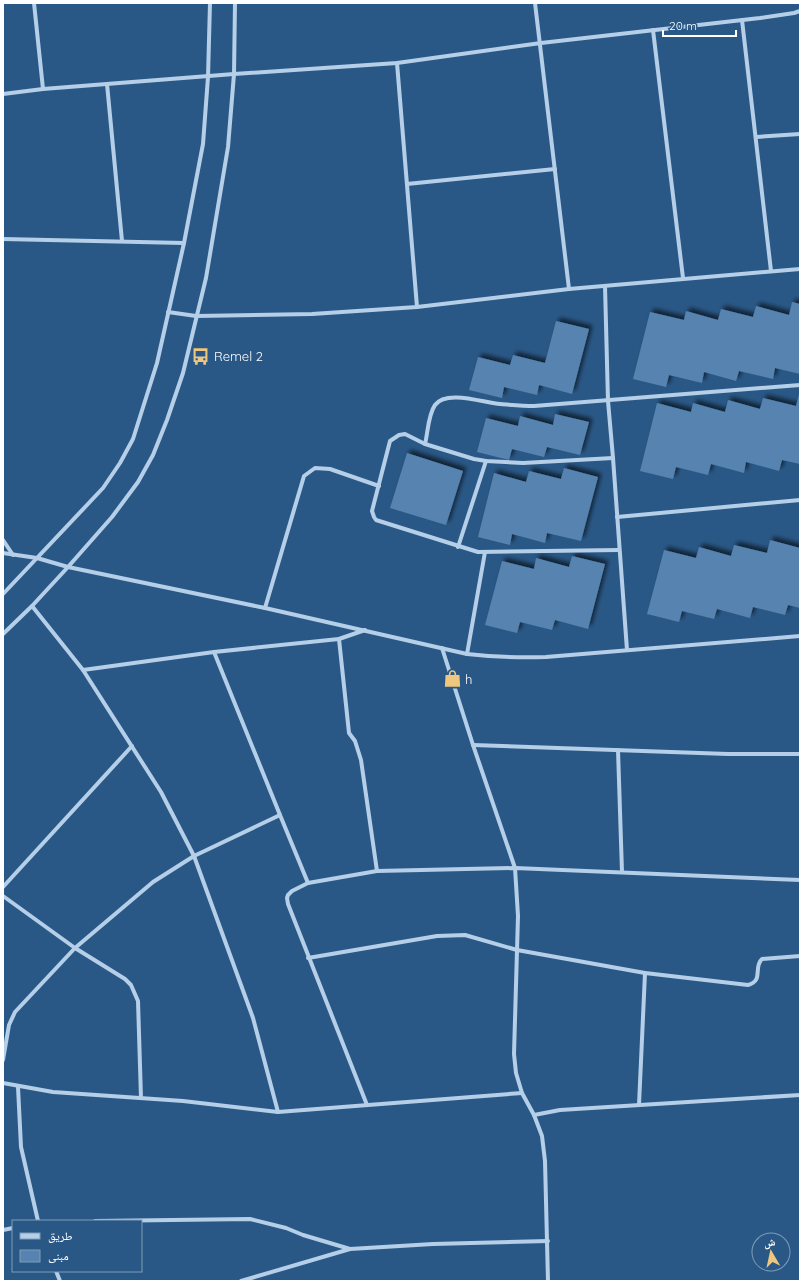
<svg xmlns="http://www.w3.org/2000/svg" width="803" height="1284" font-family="Quicksand,'Noto Naskh Arabic',sans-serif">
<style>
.building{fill:#5683af;filter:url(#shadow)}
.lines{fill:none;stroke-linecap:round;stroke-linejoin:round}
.street{stroke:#b5cfe8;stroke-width:4}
.labels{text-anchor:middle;stroke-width:3;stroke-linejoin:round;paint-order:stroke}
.poi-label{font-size:13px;fill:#fff;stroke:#2a5886;text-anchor:start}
</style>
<defs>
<filter id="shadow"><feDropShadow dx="3.5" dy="-3.5" stdDeviation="2" flood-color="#0009"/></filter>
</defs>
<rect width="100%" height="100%" fill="#2a5886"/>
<g class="building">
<polygon points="792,302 800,304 800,374 775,368 773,379 739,371 736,381 704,372 702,383 669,375 666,387 633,379 650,312 684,320 686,311 718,320 721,309 753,317 756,306 789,315"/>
<polygon points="556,321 589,329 572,394 539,385 537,395 504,387 502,398 469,390 478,357 510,365 513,355 545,363"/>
<polygon points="799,394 800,464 782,460 779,471 746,462 744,473 711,464 708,475 676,467 673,479 640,471 657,403 691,412 693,403 725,412 728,400 760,409 763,398 796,406"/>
<polygon points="555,414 589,422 580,455 547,447 544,457 512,449 509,460 477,452 486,418 518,426 520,416 553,425"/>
<polygon points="407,453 463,471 446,525 390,508"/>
<polygon points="564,468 598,477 581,541 547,533 545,543 512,534 510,545 478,537 494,473 526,482 529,471 561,479"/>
<polygon points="770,540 800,548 800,608 788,605 785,615 753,607 750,618 717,609 714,619 682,611 679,622 647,614 664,550 696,558 699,547 731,556 734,545 767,553"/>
<polygon points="572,556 605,564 588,629 555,620 552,630 520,622 517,633 485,625 502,561 534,569 536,558 569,567"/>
</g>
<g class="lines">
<g class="street">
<polyline points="34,3 43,89"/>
<polyline points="535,3 569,289"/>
<polyline points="742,20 771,271"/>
<polyline points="653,30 683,278"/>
<polyline points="397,63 417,307"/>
<polyline points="107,84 122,241"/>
<polyline points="3,94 43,89 234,74 397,63 541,43 760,18 794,13 800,11"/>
<polyline points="756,137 800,134"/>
<polyline points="407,184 555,169"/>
<polyline points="3,239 184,243"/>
<polyline points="605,286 608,401 613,458 627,650"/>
<polyline points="168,312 196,316 312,314 417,307 569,289 800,269"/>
<path d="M425 444C428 432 428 415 435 405 446 389 485 403 500 404 512 405 523 406 534 406L800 385"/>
<polyline points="613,458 523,463 486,461 474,459 425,444 405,434 399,435 390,441 372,511 374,517 376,520 478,552 619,550"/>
<polyline points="617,517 800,500"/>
<polyline points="3,540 13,555"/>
<polyline points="458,547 486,461"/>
<path d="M3 553 37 558 68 567 265 608 467 654C494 657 519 658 546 657L800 636"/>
<polyline points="3,594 103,488 120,463 133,439 157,363 184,243 203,144 208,77 210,3"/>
<polyline points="32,606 83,670 161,792 194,856 253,1018 278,1112"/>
<polyline points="265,608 304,476 315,468 330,469 379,486"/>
<polyline points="3,634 32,606 68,567 112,517 138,482 153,455 167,420 183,373 206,278 228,147 234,74 235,3"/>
<polyline points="339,639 349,733 355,741 361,760 377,871"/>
<polyline points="442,648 473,745 515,868 518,916 514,1054 516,1073 522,1093 534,1115 542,1136 545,1161 548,1281"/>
<polyline points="214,652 280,815"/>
<polyline points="467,654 485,552"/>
<polyline points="83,670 214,652 339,639 365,630"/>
<polyline points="473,745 728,754 800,754"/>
<polyline points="618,750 622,872"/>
<polyline points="3,887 132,746"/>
<polyline points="3,896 75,948 125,979 131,985 138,1001 141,1098"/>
<path d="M308 958 437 936 465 935 517 950 645 973 748 985C764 981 753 967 762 959L800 956"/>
<polyline points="3,1060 9,1025 15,1012 75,948 153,882 194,856 280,815 308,883"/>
<polyline points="3,1083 53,1092 183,1101 278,1112 522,1093"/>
<polyline points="18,1087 21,1147 38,1221"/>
<polyline points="367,1105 288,904 287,898 288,895 292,891 308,883 377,871 515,868 800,880"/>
<polyline points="639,1105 645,973"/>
<polyline points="534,1115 560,1110 800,1095"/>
<polyline points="95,1221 250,1219 286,1228 303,1235 350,1249"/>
<polyline points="3,1230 13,1228"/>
<polyline points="56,1271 60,1281"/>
<polyline points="241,1281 350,1249 433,1244 548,1241"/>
</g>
</g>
<defs>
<symbol id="bus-bare" viewBox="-9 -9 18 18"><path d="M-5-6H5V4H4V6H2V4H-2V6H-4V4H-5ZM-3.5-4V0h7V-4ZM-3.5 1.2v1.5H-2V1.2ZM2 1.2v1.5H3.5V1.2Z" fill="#eec67d" stroke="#2a5886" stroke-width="2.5" paint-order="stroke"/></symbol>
<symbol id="shop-bare" viewBox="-9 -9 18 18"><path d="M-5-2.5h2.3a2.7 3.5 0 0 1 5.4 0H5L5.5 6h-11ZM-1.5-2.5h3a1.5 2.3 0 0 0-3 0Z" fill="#eec67d" stroke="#2a5886" stroke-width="2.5" paint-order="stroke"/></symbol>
</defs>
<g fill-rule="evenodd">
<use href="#bus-bare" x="188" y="344" width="25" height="25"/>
<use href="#shop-bare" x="440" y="666" width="25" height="25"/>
</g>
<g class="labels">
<g class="poi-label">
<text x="214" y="361">Remel 2</text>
<text x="465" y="684">h</text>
</g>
</g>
<rect width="803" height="1284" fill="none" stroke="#ffffff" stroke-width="8"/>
<rect x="12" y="1220" width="130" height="52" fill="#2a5886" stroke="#7f9bb6"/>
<rect x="20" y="1233" width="20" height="6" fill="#b5cfe8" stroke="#7f9bb6"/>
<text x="48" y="1240" font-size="12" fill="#ffffff">طريق</text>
<rect x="20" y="1250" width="20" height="12" fill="#5683af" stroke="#7f9bb6"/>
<text x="48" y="1260" font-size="12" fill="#ffffff">مبنى</text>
<g transform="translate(771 1252) rotate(351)"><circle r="19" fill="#2a5886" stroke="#7f9bb6"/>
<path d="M0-3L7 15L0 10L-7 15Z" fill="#eec67d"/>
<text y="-6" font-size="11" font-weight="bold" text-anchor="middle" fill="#ffffff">ش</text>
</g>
<path d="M663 30v6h73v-6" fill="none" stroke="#ffffff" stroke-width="2"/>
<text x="669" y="30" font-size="12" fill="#ffffff" stroke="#2a5886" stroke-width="3" paint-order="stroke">20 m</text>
</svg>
